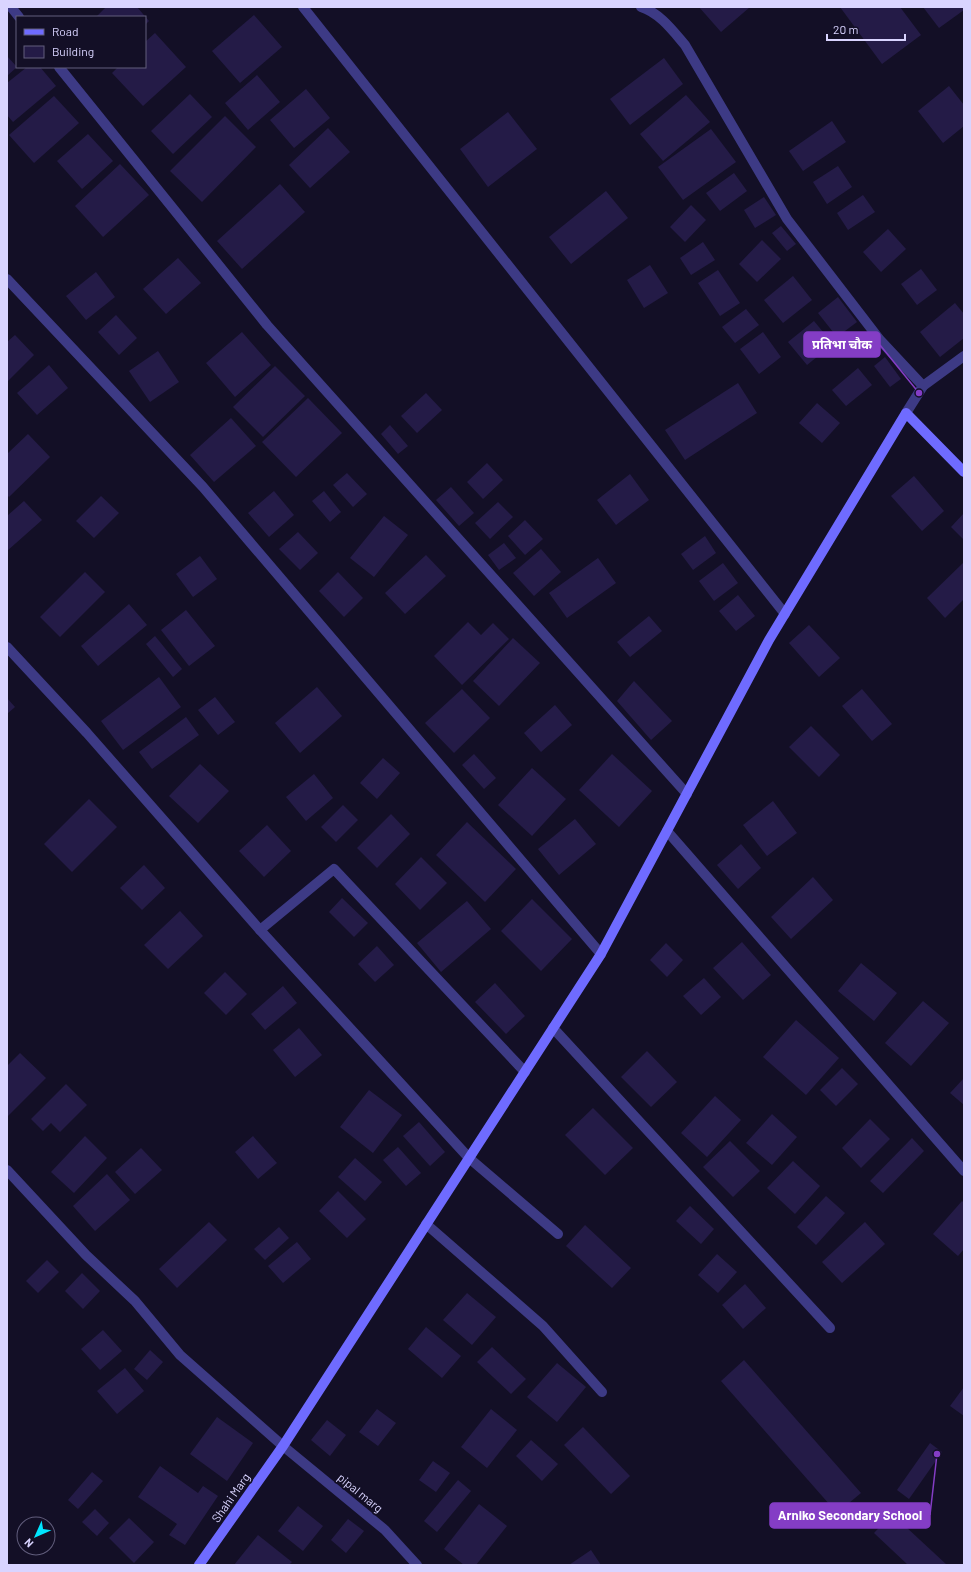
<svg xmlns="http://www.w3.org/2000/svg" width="971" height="1572" font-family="Barlow,'Noto Sans Devanagari',sans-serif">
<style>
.building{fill:#241b47}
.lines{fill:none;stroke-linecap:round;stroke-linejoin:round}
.lane{stroke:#3d3a85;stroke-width:10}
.street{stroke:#3d3a85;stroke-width:10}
.secondary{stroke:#6f6bff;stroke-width:10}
.labels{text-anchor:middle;stroke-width:3.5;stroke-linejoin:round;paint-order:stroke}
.street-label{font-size:12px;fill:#d9d4ff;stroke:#130f26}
.leader{fill:none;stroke:#843dc5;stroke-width:1.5}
.callout-dot{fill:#843dc5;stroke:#130f26;stroke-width:1.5}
.callout{fill:#843dc5;stroke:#843dc5;stroke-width:1.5}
.callout-label{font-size:13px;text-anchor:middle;font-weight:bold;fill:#fff}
</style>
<rect width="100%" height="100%" fill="#130f26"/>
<g class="building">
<polygon points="106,7 137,7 149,21 145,25 145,17 96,17"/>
<polygon points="699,7 750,7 721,32"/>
<polygon points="840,7 900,7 921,35 882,64"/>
<polygon points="923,7 964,7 964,10 939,28"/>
<polygon points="254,15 282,47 240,83 212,51"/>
<polygon points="155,33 186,67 143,106 112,73 118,67 145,67 145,42"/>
<polygon points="7,56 17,67 7,76"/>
<polygon points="664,58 683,84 630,125 610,99"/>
<polygon points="27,67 40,67 56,86 13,122 7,115 7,83"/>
<polygon points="257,75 280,102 248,130 225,103"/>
<polygon points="949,86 964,105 964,126 943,143 918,111"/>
<polygon points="306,89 330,118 294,148 270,120"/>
<polygon points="190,94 212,117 173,154 151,131"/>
<polygon points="686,95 710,122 663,161 640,134"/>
<polygon points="54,96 79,123 34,163 9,135"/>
<polygon points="508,112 537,149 488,187 460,149"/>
<polygon points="225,116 256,147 202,202 170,171"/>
<polygon points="832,121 846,142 803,171 789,151"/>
<polygon points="328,128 350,152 310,188 289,165"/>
<polygon points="711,129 736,162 683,200 658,167"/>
<polygon points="88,134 113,161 82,189 57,161"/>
<polygon points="120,164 149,195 103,237 75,206"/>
<polygon points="838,166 852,187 827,204 813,182"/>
<polygon points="734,173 747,191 720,211 706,193"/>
<polygon points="280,184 305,212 242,269 217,241"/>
<polygon points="606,191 628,218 571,264 549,237"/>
<polygon points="863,195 875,212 848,230 837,213"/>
<polygon points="764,197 776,215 755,228 744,210"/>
<polygon points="691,205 706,220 685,242 670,227"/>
<polygon points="781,226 796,244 787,251 772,233"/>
<polygon points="888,229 906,249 881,272 863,252"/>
<polygon points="762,240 781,259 757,282 739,264"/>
<polygon points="703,242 715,260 691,275 680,258"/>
<polygon points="178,258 201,283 166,314 143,289"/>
<polygon points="650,265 668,293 644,308 627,280"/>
<polygon points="921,269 937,290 917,305 901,284"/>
<polygon points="718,270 740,303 720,316 698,283"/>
<polygon points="96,272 115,297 86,320 66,296"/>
<polygon points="793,276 812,300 783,323 764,300"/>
<polygon points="838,297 857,322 837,337 818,313"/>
<polygon points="955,303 964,314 964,338 940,357 920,332"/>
<polygon points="746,309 759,325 735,343 722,327"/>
<polygon points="116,315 137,338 119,355 98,332"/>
<polygon points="814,321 833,344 807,365 788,342"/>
<polygon points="242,332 271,365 235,397 206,363"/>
<polygon points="763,332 781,357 759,374 740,349"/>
<polygon points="15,335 34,355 7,382 7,342"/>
<polygon points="158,351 179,382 150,402 129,371"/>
<polygon points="885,357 901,379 890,387 874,366"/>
<polygon points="49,365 68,388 37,415 17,393"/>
<polygon points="275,366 305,396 263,437 233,407"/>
<polygon points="858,368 872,385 846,406 832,390"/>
<polygon points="738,383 757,413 685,460 665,430"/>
<polygon points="426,393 442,410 417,433 401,416"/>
<polygon points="308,398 342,433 296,477 262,442"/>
<polygon points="817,403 840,423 822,443 799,423"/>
<polygon points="231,418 256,446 214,482 190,455"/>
<polygon points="390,425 408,446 398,454 381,434"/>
<polygon points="28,434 50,457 9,497 7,495 7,454"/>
<polygon points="487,463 503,480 483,499 467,482"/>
<polygon points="347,473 367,494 353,507 333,485"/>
<polygon points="630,474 649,500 616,525 597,500"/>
<polygon points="914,476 944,511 922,531 891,496"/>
<polygon points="451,487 474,513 459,526 436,500"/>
<polygon points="274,491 294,515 269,537 248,513"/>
<polygon points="324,491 341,512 330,522 312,501"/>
<polygon points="101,496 119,513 94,538 76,521"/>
<polygon points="24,501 42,520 7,551 7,516"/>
<polygon points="498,502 513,517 490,539 475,523"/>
<polygon points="964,513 964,540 951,527"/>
<polygon points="384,516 408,535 374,577 350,558"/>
<polygon points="525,520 543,539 525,555 508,536"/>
<polygon points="298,532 318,553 300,570 279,549"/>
<polygon points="705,536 716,553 693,570 681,554"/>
<polygon points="504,543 516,558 499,570 488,555"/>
<polygon points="541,549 561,572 534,596 513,573"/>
<polygon points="426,555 446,576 405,614 385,593"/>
<polygon points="200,556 217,579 193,597 176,574"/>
<polygon points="598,558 616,583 567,618 549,593"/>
<polygon points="964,562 964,599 945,618 927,598"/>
<polygon points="723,563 738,583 714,601 699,581"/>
<polygon points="85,572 105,592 60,637 40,617"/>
<polygon points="338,572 363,598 344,617 319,591"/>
<polygon points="738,595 755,616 736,631 719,611"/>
<polygon points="129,604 147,625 98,666 81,646"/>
<polygon points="186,610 215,646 189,666 161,630"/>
<polygon points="649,616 662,631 630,657 617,642"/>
<polygon points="468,622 481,635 493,623 509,639 462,685 434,656"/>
<polygon points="809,625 840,658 819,677 789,643"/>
<polygon points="155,636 182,669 173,677 146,644"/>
<polygon points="513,638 540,663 499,706 473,681"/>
<polygon points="159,677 181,707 123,750 101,721"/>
<polygon points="634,681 672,721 651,740 617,701"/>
<polygon points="317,687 342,716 300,753 275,723"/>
<polygon points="462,689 490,718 454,753 425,723"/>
<polygon points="862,689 892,724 872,741 842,706"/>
<polygon points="215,697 235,722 218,735 198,710"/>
<polygon points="7,698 15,707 7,714"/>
<polygon points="555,705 572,725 541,752 524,733"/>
<polygon points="186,717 199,735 152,769 139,752"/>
<polygon points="811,726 840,755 819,777 789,747"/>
<polygon points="474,754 496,778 484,789 462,765"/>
<polygon points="612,754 652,791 619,827 579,790"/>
<polygon points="383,758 400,773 377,799 360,783"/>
<polygon points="200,764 229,791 198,823 169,796"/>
<polygon points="532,768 566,799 532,836 498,805"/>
<polygon points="314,774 333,798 306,821 286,797"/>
<polygon points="89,799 117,827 72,872 44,844"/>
<polygon points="773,801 797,833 767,856 743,825"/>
<polygon points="343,805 358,820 336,842 321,827"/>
<polygon points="391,814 410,834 377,868 357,848"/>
<polygon points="575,819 596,844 559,875 538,849"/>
<polygon points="467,822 516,869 485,902 436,855"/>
<polygon points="267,825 291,851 264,877 239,851"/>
<polygon points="741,844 761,868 738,889 717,865"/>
<polygon points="421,857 447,883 420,910 395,884"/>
<polygon points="144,865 165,888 142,910 120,888"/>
<polygon points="813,877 833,900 791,939 771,917"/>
<polygon points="342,898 368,923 354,937 329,912"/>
<polygon points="532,899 572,939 541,971 501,931"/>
<polygon points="467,901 491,929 441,972 417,943"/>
<polygon points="180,911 203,936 168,969 144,945"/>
<polygon points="742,942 771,975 743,1000 713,968"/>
<polygon points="666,943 683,960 667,977 650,960"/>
<polygon points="377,946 394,965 375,982 358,964"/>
<polygon points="861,963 897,993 874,1021 838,991"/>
<polygon points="225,972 247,994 226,1015 204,993"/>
<polygon points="704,978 721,997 701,1015 683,996"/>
<polygon points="495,983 525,1016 506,1034 475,1002"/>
<polygon points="283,986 297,1003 265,1030 251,1014"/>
<polygon points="923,1001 949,1023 911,1066 885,1043"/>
<polygon points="796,1020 839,1058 806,1095 763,1057"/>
<polygon points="299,1028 322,1055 295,1077 273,1050"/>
<polygon points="647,1051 677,1082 651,1107 621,1077"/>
<polygon points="20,1053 46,1078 7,1117 7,1066"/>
<polygon points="842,1068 858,1084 836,1106 820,1090"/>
<polygon points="964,1078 964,1105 950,1093"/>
<polygon points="66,1084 87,1105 60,1132 51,1123 43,1131 31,1119"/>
<polygon points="369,1090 402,1115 373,1153 340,1127"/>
<polygon points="715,1096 741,1120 707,1157 681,1133"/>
<polygon points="593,1108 633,1148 605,1175 565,1135"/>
<polygon points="772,1114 797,1137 772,1165 746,1143"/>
<polygon points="870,1119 890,1139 861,1168 842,1148"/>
<polygon points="419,1122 445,1152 430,1166 403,1136"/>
<polygon points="85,1136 107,1158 74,1193 51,1172"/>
<polygon points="253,1136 277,1163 258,1179 235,1152"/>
<polygon points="912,1138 924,1151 883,1193 870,1181"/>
<polygon points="730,1141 760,1171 733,1197 703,1167"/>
<polygon points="398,1147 421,1173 406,1186 383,1160"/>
<polygon points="141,1148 162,1170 135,1194 115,1172"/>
<polygon points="355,1158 382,1182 365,1201 338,1177"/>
<polygon points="793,1161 820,1186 795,1214 767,1188"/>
<polygon points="107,1174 130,1200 95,1231 73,1206"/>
<polygon points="338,1191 366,1219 347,1238 319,1211"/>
<polygon points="826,1196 845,1213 816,1245 797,1227"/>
<polygon points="962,1201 964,1203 964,1249 958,1256 933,1234"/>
<polygon points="690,1206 714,1229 701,1244 676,1221"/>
<polygon points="209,1222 227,1240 177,1288 159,1269"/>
<polygon points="865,1222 885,1244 842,1283 822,1262"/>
<polygon points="585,1225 631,1268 612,1288 566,1246"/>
<polygon points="279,1227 289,1238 265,1260 254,1249"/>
<polygon points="297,1242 311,1259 283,1283 268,1266"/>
<polygon points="717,1254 737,1272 718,1293 698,1275"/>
<polygon points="47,1260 59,1272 38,1293 26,1281"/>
<polygon points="82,1273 100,1291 83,1309 65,1291"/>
<polygon points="745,1284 766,1308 743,1329 722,1305"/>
<polygon points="467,1293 496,1317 472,1345 443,1320"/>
<polygon points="426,1327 461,1356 442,1378 408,1349"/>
<polygon points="103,1330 122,1351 100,1370 81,1349"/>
<polygon points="492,1347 526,1379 511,1394 477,1362"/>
<polygon points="150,1350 163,1362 147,1380 134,1369"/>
<polygon points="744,1360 861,1493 837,1513 721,1381"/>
<polygon points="557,1363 586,1387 557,1422 527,1397"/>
<polygon points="125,1368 144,1391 117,1414 97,1391"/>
<polygon points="964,1387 964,1416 950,1406"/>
<polygon points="377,1409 396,1423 378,1446 359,1432"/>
<polygon points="491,1409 517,1430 487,1468 461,1447"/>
<polygon points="217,1417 253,1443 227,1481 190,1454"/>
<polygon points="327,1420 346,1435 330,1456 311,1440"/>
<polygon points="583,1427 630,1476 611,1494 564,1445"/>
<polygon points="531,1440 558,1464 542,1481 516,1456"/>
<polygon points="930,1443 942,1452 909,1499 897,1490"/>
<polygon points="433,1461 450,1473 436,1492 419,1480"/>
<polygon points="160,1466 198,1493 203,1486 218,1496 185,1545 169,1535 177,1524 138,1497"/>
<polygon points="92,1472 103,1481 78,1509 68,1500"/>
<polygon points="458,1480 471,1491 437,1532 424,1521"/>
<polygon points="479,1504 507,1526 476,1565 464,1565 444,1549"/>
<polygon points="298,1506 323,1526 303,1551 278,1531"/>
<polygon points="95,1509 109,1523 97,1536 82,1522"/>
<polygon points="892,1514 947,1565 908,1565 874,1533"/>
<polygon points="129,1518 154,1542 134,1563 109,1538"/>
<polygon points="348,1519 364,1531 346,1553 331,1540"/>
<polygon points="258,1535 292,1562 289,1565 234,1565"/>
<polygon points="591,1550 601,1565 569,1565"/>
</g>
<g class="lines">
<g class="lane">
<polyline points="260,930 334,869 525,1072"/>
<polyline points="469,1158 558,1234"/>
<polyline points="426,1224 543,1326 602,1392"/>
</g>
<g class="street">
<polyline points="11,7 19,17"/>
<polyline points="303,7 785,614"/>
<path d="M641 7C660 13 673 31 685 45L787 219 880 340 923 386"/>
<polyline points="59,67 267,325 687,794"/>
<polyline points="7,279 203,487 601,954"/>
<polyline points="906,413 923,386 964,356"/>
<polyline points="7,647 87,733 260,930 469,1158"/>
<polyline points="667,831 964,1171"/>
<polyline points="553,1028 830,1328"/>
<polyline points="7,1170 86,1255 135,1301 180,1355 283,1446 385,1530 417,1565"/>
</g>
<polyline class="secondary" points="199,1565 283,1446 601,954 769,640 906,413 964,472"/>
</g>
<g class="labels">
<g class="street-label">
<text transform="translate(360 1493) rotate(39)" y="4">pipal marg</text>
<text transform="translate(231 1498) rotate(-55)" y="4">Shahi Marg</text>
</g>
</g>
<path class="leader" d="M919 393L880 345M937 1454L930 1515"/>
<g class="callout-dot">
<circle cx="919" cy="393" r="4"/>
<circle cx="937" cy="1454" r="4"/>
</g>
<g class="callout">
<rect x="804" y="332" width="76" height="25" rx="4"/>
<rect x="770" y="1503" width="160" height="25" rx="4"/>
</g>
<g class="callout-label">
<text x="842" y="349">प्रतिभा चौक</text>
<text x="850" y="1520">Arniko Secondary School</text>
</g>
<rect width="971" height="1572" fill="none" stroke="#d9d4ff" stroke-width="16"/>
<rect x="16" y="16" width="130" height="52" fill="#130f26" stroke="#625e7d"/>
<rect x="24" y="29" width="20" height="6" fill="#6f6bff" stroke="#625e7d"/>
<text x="52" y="36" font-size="12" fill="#d9d4ff">Road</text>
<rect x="24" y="46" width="20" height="12" fill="#241b47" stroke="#625e7d"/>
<text x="52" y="56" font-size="12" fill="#d9d4ff">Building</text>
<g transform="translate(36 1536) rotate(225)"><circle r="19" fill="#130f26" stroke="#625e7d"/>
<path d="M0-3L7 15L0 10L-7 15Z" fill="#00e5ff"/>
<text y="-6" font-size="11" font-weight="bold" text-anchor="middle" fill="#d9d4ff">N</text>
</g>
<path d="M827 34v6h78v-6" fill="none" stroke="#d9d4ff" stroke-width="2"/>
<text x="833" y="34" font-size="12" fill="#d9d4ff" stroke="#130f26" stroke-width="3" paint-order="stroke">20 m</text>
</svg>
